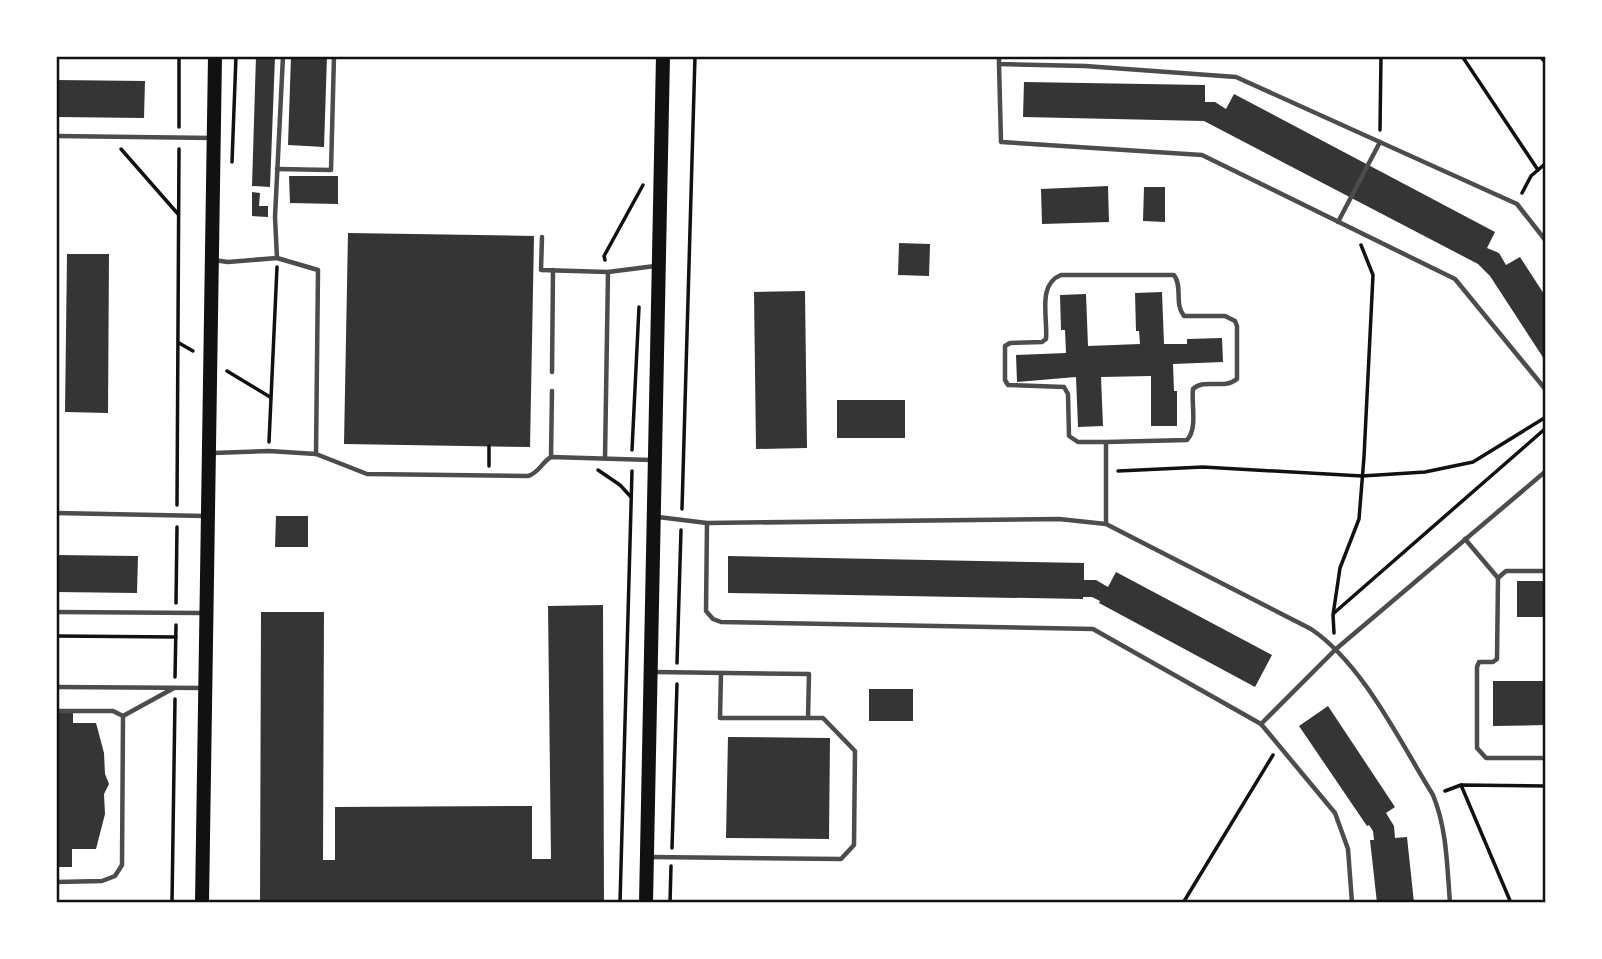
<svg xmlns="http://www.w3.org/2000/svg" width="1602" height="959" font-family="'Roboto Serif',serif">
<style>
.building{fill:#353535}
.lines{fill:none;stroke-linecap:round;stroke-linejoin:round}
.path{stroke:#111;stroke-width:3.5}
.service{stroke:#4c4c4c;stroke-width:4.5}
.secondary{stroke:#111;stroke-width:14}
.neatline{fill:none;stroke:#111;stroke-width:2.5}
</style>
<rect width="100%" height="100%" fill="#fff"/>
<g class="building">
<polygon points="256,56 275,56 270,187 252,186"/>
<polygon points="291,56 327,56 324,147 288,145"/>
<polygon points="56,80 145,81 144,118 56,117"/>
<polygon points="1024,82 1205,85 1205,102 1215,102 1226,109 1234,94 1495,232 1487,248 1499,253 1506,265 1520,257 1546,297 1546,362 1490,276 1478,264 1204,121 1023,117"/>
<polygon points="289,176 338,176 338,204 290,203"/>
<polygon points="1108,186 1109,222 1042,224 1041,189"/>
<polygon points="1144,187 1165,187 1165,222 1143,221"/>
<polygon points="252,192 260,193 259,206 268,206 268,217 252,216"/>
<polygon points="348,233 534,236 530,447 344,444"/>
<polygon points="899,243 930,244 929,276 898,275"/>
<polygon points="67,254 109,254 108,413 65,412"/>
<polygon points="805,291 807,448 756,449 754,292"/>
<polygon points="1162,292 1164,344 1187,344 1187,339 1222,338 1223,362 1173,364 1174,391 1177,391 1177,426 1151,426 1151,376 1101,377 1103,426 1078,427 1076,377 1017,382 1016,355 1066,353 1065,330 1061,330 1060,295 1086,294 1088,346 1140,344 1139,331 1136,331 1135,293"/>
<rect x="837" y="400" width="68" height="38"/>
<polygon points="276,516 308,516 308,547 275,547"/>
<polygon points="56,555 138,556 137,593 56,592"/>
<polygon points="728,556 1084,563 1084,580 1096,580 1108,587 1116,572 1272,655 1255,687 1099,603 1100,601 1092,597 1083,597 1083,599 728,593"/>
<rect x="1517" y="581" width="29" height="36"/>
<polygon points="603,605 604,903 260,903 261,612 324,612 323,860 335,860 335,807 532,806 532,859 551,859 548,606"/>
<polygon points="1493,681 1546,681 1546,725 1493,726"/>
<rect x="869" y="689" width="44" height="32"/>
<polygon points="1328,706 1395,807 1386,813 1394,826 1395,838 1407,837 1414,903 1377,903 1370,840 1374,840 1373,831 1369,825 1367,826 1299,726"/>
<polygon points="56,713 73,713 73,723 96,723 104,753 105,774 109,784 104,794 105,814 96,849 72,849 72,867 56,867"/>
<polygon points="728,737 830,738 829,839 726,838"/>
</g>
<g class="lines">
<g class="path">
<polyline points="1462,56 1538,170"/>
<polyline points="1540,56 1546,63"/>
<polyline points="179,127 179,56"/>
<polyline points="1380,130 1381,56"/>
<polyline points="121,149 178,214"/>
<polyline points="232,162 236,56"/>
<polyline points="1522,193 1531,176 1546,163"/>
<polyline points="605,260 604,256 643,185"/>
<polyline points="179,343 193,351"/>
<polyline points="227,371 270,397"/>
<polyline points="269,442 277,267"/>
<polyline points="632,450 639,307"/>
<polyline points="489,466 489,446"/>
<polyline points="598,470 620,485 631,497"/>
<polyline points="1118,471 1203,467 1362,476 1425,472 1473,462 1546,417"/>
<polyline points="177,505 179,149"/>
<polyline points="682,509 695,56"/>
<polyline points="176,603 177,527"/>
<polyline points="1334,613 1546,428"/>
<polyline points="1334,633 1333,615 1340,568 1359,519 1364,457 1373,275 1361,245"/>
<polyline points="56,636 176,637"/>
<polyline points="677,663 681,530"/>
<polyline points="175,677 176,625"/>
<polyline points="1461,785 1511,903"/>
<polyline points="1445,791 1461,785 1546,786"/>
<polyline points="672,848 677,684"/>
<polyline points="172,903 175,699"/>
<polyline points="620,903 632,471"/>
<polyline points="670,903 671,866"/>
<polyline points="1183,903 1273,755"/>
</g>
<g class="service">
<polyline points="999,56 999,64 1085,66 1236,77 1517,204 1546,241"/>
<polyline points="999,64 1001,142 1202,155 1455,279 1546,390"/>
<polyline points="56,136 213,138"/>
<polyline points="277,169 331,170 334,56"/>
<polyline points="1338,222 1380,142"/>
<polyline points="542,237 541,270 608,272 655,266"/>
<polyline points="277,258 275,217 283,56"/>
<polyline points="213,260 228,262 277,258 318,270 316,454"/>
<polyline points="552,372 553,270"/>
<path d="M1106 442H1078L1069 436 1068 394 1064 387 1008 385 1005 380V346L1010 343 1042 342 1046 339C1048 318 1037 284 1061 275H1174C1183 287 1174 304 1184 316H1225L1235 321 1237 326V379C1224 390 1205 378 1193 389 1191 404 1198 428 1187 440L1106 442V524"/>
<path d="M213 453 269 451 316 454 367 474 528 476C539 473 542 462 551 457L651 460"/>
<polyline points="551,457 552,391"/>
<polyline points="605,458 608,272"/>
<polyline points="56,513 206,516"/>
<path d="M658 517 707 523 1059 519 1106 524 1311 629C1363 664 1400 742 1433 795 1447 829 1447 866 1450 903"/>
<polyline points="707,523 706,611 713,619 721,622 1093,629 1261,724"/>
<polyline points="1465,539 1498,578"/>
<polyline points="1546,571 1506,571 1498,578 1497,659 1493,662 1479,662 1477,667 1477,748 1486,758 1546,758"/>
<polyline points="56,612 202,613"/>
<polyline points="721,673 720,718 808,718"/>
<polyline points="56,687 204,688"/>
<polyline points="56,711 113,711 123,716"/>
<polyline points="123,716 174,688"/>
<polyline points="651,857 841,859 854,845 855,751 823,718 808,718 809,674 654,672"/>
<polyline points="56,882 102,881 115,876 122,865 123,716"/>
<polyline points="1352,903 1348,849 1335,813 1261,724 1336,649 1546,471"/>
</g>
<g class="secondary">
<polyline points="202,903 215,56"/>
<polyline points="646,903 663,56"/>
</g>
</g>
<rect width="1602" height="959" fill="none" stroke="#ffffff" stroke-width="116"/>
<rect x="58" y="58" width="1486" height="843" class="neatline"/>
</svg>
